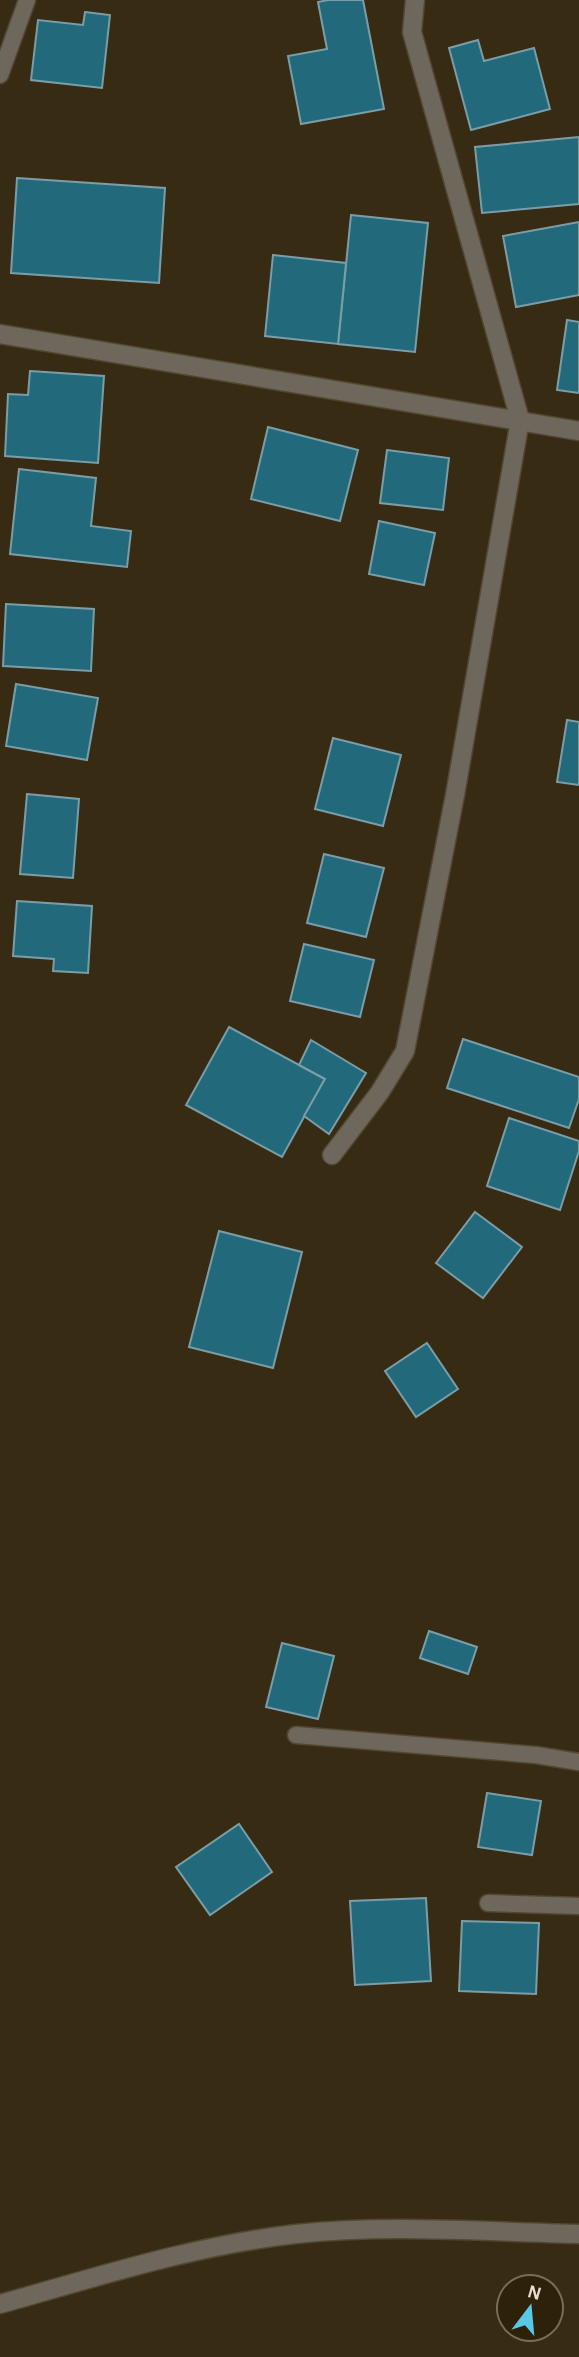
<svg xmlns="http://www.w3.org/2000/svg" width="579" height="2357" font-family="'Alegreya Sans',sans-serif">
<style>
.building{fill:#226a7b;stroke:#7b9da7;stroke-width:2}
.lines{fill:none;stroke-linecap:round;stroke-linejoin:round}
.service-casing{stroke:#544732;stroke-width:19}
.minor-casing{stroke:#544732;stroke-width:21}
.service{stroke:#6e675c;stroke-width:16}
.minor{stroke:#6e675c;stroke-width:18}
</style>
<rect width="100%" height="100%" fill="#382b14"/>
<g class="building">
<polygon points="328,0 363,0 384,109 301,124 288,56 327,49 318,2"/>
<polygon points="85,12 110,15 102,88 31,80 38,20 83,25"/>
<polygon points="478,40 484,61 534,48 550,109 471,130 449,48"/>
<polygon points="579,137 579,204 482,213 475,147"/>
<polygon points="17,178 165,188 159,283 11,273"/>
<polygon points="351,215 428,223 415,352 338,344"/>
<polygon points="579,222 579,295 516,307 503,236"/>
<polygon points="273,255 346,263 338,344 265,336"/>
<polygon points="567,320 579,322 579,393 557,390"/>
<polygon points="30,371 104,376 98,463 5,456 8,394 28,395"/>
<polygon points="268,427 358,450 340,521 251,499"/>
<polygon points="387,450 449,458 443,510 380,503"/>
<polygon points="19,469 96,478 91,526 131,531 127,567 10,554"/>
<polygon points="379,521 435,533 424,585 369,574"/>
<polygon points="6,604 94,609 91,671 3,666"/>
<polygon points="16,684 98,698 87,760 6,746"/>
<polygon points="567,720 579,722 579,785 557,782"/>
<polygon points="333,738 401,755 383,826 315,809"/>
<polygon points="27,794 79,799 73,878 20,874"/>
<polygon points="324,854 384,868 366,937 307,923"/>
<polygon points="17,901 92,906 88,973 53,971 54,959 13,956"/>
<polygon points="304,944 374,960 360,1017 290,1001"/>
<polygon points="229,1027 325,1079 282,1157 186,1105"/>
<polygon points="463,1039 579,1077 579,1099 569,1128 447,1088"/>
<polygon points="311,1040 366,1073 329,1134 304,1116 325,1079 299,1065"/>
<polygon points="509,1118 579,1141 579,1151 560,1210 487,1186"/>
<polygon points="475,1212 522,1247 483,1298 436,1263"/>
<polygon points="219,1231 302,1252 273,1368 189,1347"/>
<polygon points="427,1343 458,1389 416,1417 385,1371"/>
<polygon points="429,1631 477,1647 468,1674 420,1658"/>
<polygon points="282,1643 334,1656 318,1719 266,1707"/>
<polygon points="487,1793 541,1801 532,1855 478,1847"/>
<polygon points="239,1824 272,1872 210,1915 176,1867"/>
<polygon points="426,1898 431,1981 355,1985 350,1901"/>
<polygon points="462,1921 539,1923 536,1994 459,1991"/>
</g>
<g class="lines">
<defs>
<g id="service">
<polyline points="0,75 27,0"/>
<polyline points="296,1735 536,1755 579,1762"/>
<polyline points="488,1903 579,1906"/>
</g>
<g id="minor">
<polyline points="0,334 579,431"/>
<polyline points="332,1155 380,1092 405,1051 455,795 520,420 412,32 415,0"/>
<path d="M0 2304C97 2277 196 2245 296 2234 389 2224 486 2232 579 2234"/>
</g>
</defs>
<use href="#service" class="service-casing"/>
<use href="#minor" class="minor-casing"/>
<use href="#service" class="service"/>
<use href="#minor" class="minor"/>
</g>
<g transform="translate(530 2308) rotate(16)"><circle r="33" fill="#2e210a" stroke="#786c59" stroke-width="2"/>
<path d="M0-5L12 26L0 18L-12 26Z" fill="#59c8e4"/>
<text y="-10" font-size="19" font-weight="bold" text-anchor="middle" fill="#e6ddd0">N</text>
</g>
</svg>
